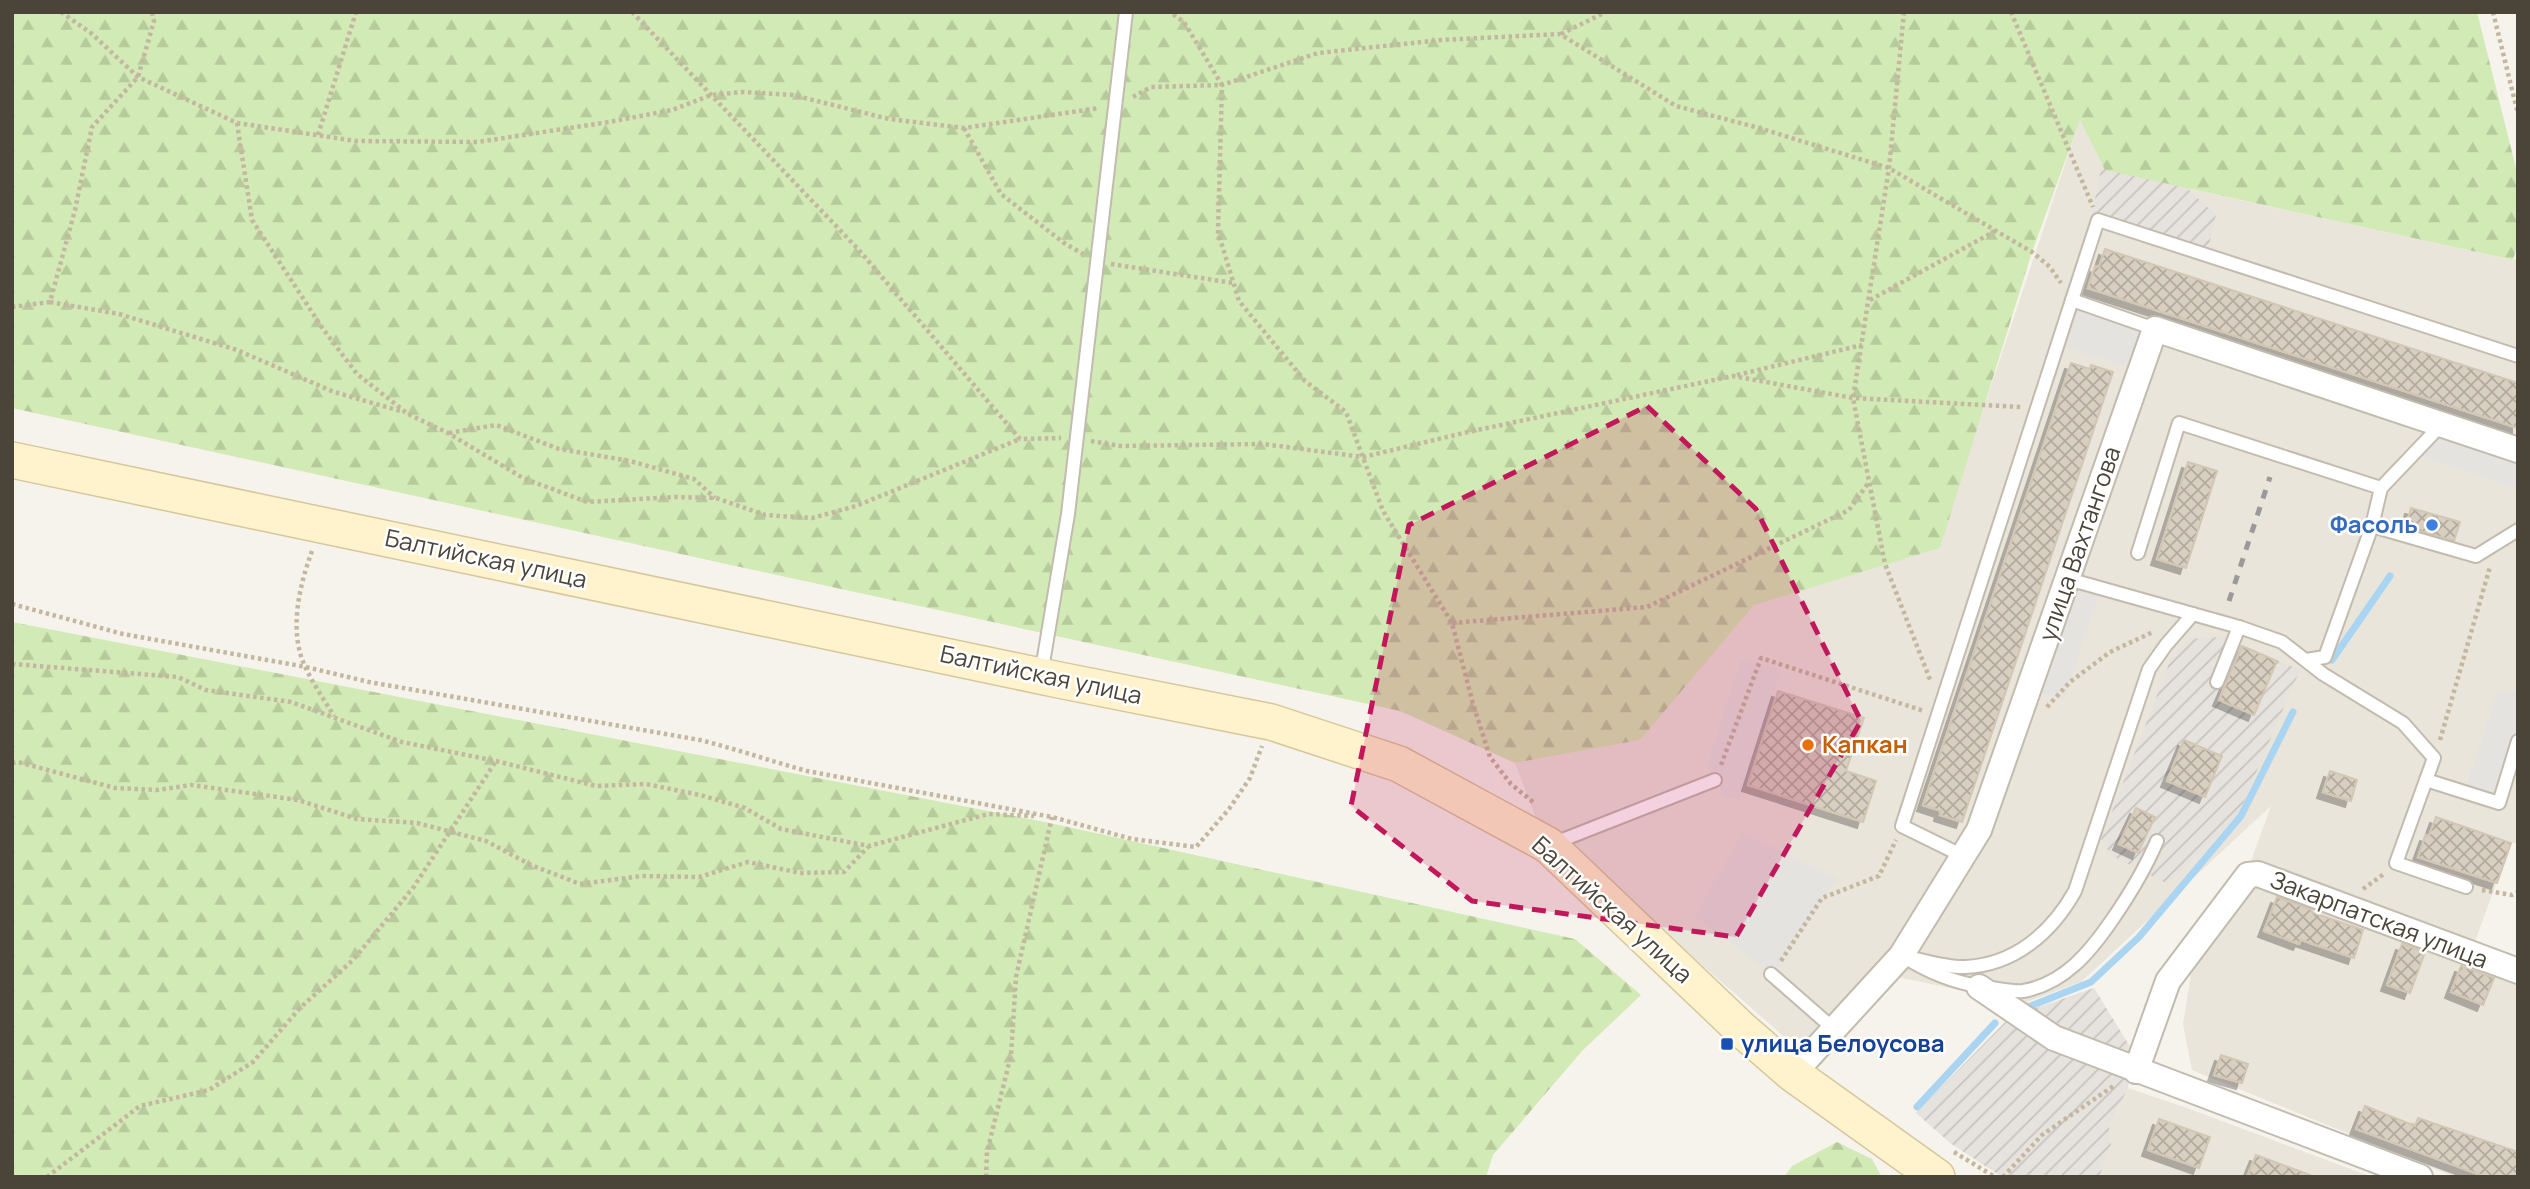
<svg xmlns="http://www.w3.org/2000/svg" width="2530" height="1189" font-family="Manrope,sans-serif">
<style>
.residential{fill:#eae5da}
.industrial{fill:url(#industrial-furrows)}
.forest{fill:url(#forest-firs)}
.parking{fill:#e5e3e0}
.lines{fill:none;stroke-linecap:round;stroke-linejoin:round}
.stream{stroke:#a9d4f2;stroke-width:7}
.building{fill:url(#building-cross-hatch);stroke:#d3c7b4;stroke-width:2;filter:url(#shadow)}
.service-casing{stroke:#c2bbae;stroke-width:16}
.minor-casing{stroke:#c2bbae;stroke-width:28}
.secondary-casing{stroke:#d6c79b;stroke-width:38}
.path{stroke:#c4b79f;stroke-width:4.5;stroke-dasharray:3.5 3.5;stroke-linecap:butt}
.service{stroke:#fff;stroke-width:12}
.minor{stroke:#fff;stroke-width:24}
.secondary{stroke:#fff3cd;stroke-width:35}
.rail{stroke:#9a9a9a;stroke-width:5;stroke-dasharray:9 9;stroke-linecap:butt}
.marked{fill:#c2185b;fill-opacity:0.2;stroke:#c2185b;stroke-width:5;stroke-dasharray:14 9;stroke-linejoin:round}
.shop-dot{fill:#3f7fe0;stroke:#fff;stroke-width:2.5}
.food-dot{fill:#e8710a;stroke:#fff;stroke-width:2.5}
.transit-dot{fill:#1a4fb4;stroke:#fff;stroke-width:2.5}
.labels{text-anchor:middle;stroke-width:5;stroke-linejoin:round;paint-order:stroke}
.shop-label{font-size:24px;font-weight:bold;fill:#366cbe;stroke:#fff;text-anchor:end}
.street-label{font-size:24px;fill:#4b4439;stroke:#fff}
.food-label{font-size:24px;font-weight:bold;fill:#c56008;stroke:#fff;text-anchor:start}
.transit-label{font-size:24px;font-weight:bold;fill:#164399;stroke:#fff;text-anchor:start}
</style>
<defs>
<pattern id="industrial-furrows" width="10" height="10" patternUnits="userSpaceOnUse" patternTransform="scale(1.75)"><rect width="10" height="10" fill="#e6e2dd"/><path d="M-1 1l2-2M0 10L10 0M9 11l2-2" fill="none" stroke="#c7c3be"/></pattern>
<pattern id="forest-firs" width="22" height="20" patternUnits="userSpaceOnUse" patternTransform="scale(1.75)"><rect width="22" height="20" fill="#d2eab5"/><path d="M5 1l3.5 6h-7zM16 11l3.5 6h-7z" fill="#b6ca9c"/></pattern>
<pattern id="building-cross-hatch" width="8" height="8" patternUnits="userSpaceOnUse" patternTransform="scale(1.75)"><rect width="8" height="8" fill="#d8cfc1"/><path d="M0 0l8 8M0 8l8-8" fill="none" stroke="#b1aa9e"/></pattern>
<filter id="shadow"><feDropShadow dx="-6" dy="6" stdDeviation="0" flood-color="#0004"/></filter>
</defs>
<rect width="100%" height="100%" fill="#f6f3ec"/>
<g class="residential">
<polygon points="2080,119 2105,170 2512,260 2518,259 2518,843 2511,843 2473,947 2250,864 2271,806 2081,982 2024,1003 1897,977 1819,1067 1537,821 1515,763 1639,740 1754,604 1940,548 1966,461"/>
<polygon points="2255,884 2518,978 2518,1177 2455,1177 2192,1070 2183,1024 2191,974 2211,937"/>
<polygon points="2128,1088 2187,1108 2372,1177 2099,1177 2111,1145 2109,1127"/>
</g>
<g class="industrial">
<polygon points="2105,151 2169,172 2216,215 2208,249 2092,213"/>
<polygon points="2222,637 2300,670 2238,815 2168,884 2112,856 2101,840 2172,656 2190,639"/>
<polygon points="2094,988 2134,1053 2128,1088 2109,1127 2111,1145 2099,1177 2002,1177 1950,1143 1916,1113 2010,1017"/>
</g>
<g class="forest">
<polygon points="12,12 2477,12 2518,176 2518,243 2513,260 2105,170 2080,120 2032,252 1940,548 1754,605 1640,740 1515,763 1400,711 12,408"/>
<polygon points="12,622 1050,823 1575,939 1641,995 1582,1051 1493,1155 1486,1177 12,1177"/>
<polygon points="1837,1142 1872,1159 1882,1177 1784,1177 1792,1166"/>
</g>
<g class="parking">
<polygon points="2072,300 2155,329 2140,371 2058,345"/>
<polygon points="2442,424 2518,450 2518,489 2414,454"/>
<polygon points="2068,579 2101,588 2064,701 2030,687"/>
<polygon points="1741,659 1781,670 1740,799 1724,796 1707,764"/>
<polygon points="2498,691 2518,691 2518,741 2499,803 2464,792"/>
<polygon points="1743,833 1838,878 1822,898 1792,947 1771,974 1694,916"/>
</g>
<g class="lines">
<g class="stream">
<polyline points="2332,660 2390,576"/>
<polyline points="2028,1007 2091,982 2139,937 2241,816 2293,712"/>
<polyline points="1917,1107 1995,1023"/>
</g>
</g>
<g class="building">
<polygon points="2105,249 2518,383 2518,428 2088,288 2095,266 2099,267"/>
<polygon points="2071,363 2090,369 2091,365 2113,372 1962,822 1940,815 1941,811 1923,805"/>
<polygon points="2188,462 2217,471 2186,568 2157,559"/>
<polygon points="2411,508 2460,522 2454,541 2406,527"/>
<polygon points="2242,646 2277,661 2254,715 2219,700"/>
<polygon points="1778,691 1864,718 1846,771 1876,781 1863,822 1748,785"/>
<polygon points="2184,740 2222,756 2205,797 2167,781"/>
<polygon points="2330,771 2357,780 2351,801 2323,792"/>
<polygon points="2136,808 2155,817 2138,853 2119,844"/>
<polygon points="2436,817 2511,843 2497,883 2418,857 2426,835 2429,836"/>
<polygon points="2277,897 2312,910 2311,912 2363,930 2354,958 2301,940 2299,944 2264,931"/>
<polygon points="2402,944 2425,952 2410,993 2387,985"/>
<polygon points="2461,966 2494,978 2483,1005 2451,992"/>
<polygon points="2221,1055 2248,1064 2242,1083 2214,1075"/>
<polygon points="2365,1106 2415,1126 2418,1118 2518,1152 2518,1177 2486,1177 2356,1129"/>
<polygon points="2159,1119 2210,1137 2199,1168 2148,1150"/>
<polygon points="2256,1155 2310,1175 2310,1177 2247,1177"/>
</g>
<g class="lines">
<defs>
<g id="service">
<polyline points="2155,329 2072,300 2098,220 2518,356"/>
<polyline points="2381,488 2442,424"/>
<polyline points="2138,553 2179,423 2381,488 2372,526 2476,556 2518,530"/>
<polyline points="2068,579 2239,627 2282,642 2323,674 2403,723 2434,758 2396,863 2466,887"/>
<polyline points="2306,660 2325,657 2372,526"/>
<polyline points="1041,675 1068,514 1126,12"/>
<polyline points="2217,682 2239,627"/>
<polyline points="2426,780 2499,803 2518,741"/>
<polyline points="1552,844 1715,780"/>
<polyline points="1963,856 1902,826 2072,300"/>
<path d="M1901 956C1921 959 1945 968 1965 967 2015 965 2052 932 2075 891L2149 669 2166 645 2193 614"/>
<path d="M1911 961C1935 975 1963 985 1991 988 2001 989 2013 992 2023 991 2064 984 2090 952 2112 920 2130 894 2145 869 2157 841"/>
<polyline points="1771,974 1835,1030"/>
</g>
<g id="minor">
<polyline points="1979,987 2054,1038 2420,1177"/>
<polyline points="2136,1071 2168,981 2248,875 2258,874 2518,971"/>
<polyline points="1793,1074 1901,956 1979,830 2155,329 2518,450"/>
</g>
<polyline id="secondary" points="12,460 1059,680 1271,722 1399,764 1548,845 1740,1028 1793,1074 1937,1177"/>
</defs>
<use href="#service" class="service-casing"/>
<use href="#minor" class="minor-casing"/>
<use href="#secondary" class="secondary-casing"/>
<g class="path">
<polyline points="61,12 91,33 138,77 237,123 356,141 478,142 609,122 672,110 711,95 743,92 793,95 889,119 964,128 1099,108"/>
<polyline points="632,12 858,249 1020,439 1061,438"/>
<polyline points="1904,12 1889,168 1853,398 1885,564 1931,682"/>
<polyline points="2011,12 2093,207"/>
<polyline points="2493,12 2518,114"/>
<polyline points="1561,34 1606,12"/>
<polyline points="1133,97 1151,87 1222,85 1184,22 1170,12"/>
<polyline points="237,123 252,220 323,329 357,374 408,414 448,433 523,478 587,502 674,497 716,498 765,515 812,518 856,506 1020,439"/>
<polyline points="964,128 1001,194 1064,243 1083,254"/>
<polyline points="318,135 356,12"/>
<polyline points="1111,264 1233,283"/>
<polyline points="1870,300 1995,231"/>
<polyline points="50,302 119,314 237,350 334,392 404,412"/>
<polyline points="12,307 50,302 75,210 92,127 138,77 154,21 152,12"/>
<polyline points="1737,375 1862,345"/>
<polyline points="449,433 496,425 559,449 630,461 694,479 715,498"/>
<polyline points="1091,441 1120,446 1263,444 1363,457 1468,432 1733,376 1853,398 2021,407"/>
<path d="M312 551C300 584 290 625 302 659 309 678 323 698 334 716"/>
<path d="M12 604 123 634 306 667 369 682 700 740C736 749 771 761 807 771L1052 817 1132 839 1196 847 1229 809 1250 778 1262 746"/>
<polyline points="1452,623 1647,607 1849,510 1869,482"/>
<polyline points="12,664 178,677 206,690 291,702 402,742 496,761 596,786 646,784 700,795 745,808 781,829 869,846 988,814 1034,816"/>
<polyline points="2047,707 2070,682 2110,652 2153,632"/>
<polyline points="2440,740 2490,567"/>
<polyline points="12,763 18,762 115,788 157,790 191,785 298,800 357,819 417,823 486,841 531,865 580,884 642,876 699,877 748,862 800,873 844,872 868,847"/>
<polyline points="1721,765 1761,658 1924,711"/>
<polyline points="1533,802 1511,784 1490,757 1473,704 1452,623 1383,511 1346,412 1305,381 1239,301 1218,232 1222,85 1318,53 1441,40 1560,34 1676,106 1759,128 1889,168 2032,252 2050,267 2061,283"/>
<polyline points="2363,889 2384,874"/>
<polyline points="2482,890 2512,895 2518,892"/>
<polyline points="1781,961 1822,898 1879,876 1896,840"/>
<polyline points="1954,1152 1995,1177"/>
<polyline points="47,1177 140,1106 209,1090 253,1062 300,1008 353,960 413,888 496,761"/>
<polyline points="986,1177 987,1152 1011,1055 1016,977 1052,817"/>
<polyline points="2003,1177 2042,1135 2115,1085"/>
</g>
<use href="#service" class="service"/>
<use href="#minor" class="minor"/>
<use href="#secondary" class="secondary"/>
<polyline class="rail" points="2229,601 2270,477"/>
</g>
<path class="marked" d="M1647 406 1756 509 1861 721 1736 937 1472 901 1351 806 1409 525Z"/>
<circle class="shop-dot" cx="2432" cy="525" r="7"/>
<circle class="food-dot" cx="1808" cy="745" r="7"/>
<rect class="transit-dot" x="1720" y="1037" width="14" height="14" rx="3.5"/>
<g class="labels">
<g class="shop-label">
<text x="2418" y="533">Фасоль</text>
</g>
<g class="street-label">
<text transform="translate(2080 544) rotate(-71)" y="8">улица Вахтангова</text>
<text transform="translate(486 559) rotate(12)" y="8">Балтийская улица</text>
<text transform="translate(1041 675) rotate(12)" y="8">Балтийская улица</text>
<text transform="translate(1612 910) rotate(42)" y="8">Балтийская улица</text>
<text transform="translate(2379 920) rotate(21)" y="8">Закарпатская улица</text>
</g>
<g class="food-label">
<text x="1822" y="753">Капкан</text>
</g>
<g class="transit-label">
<text x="1741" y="1052">улица Белоусова</text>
</g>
</g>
<rect width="2530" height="1189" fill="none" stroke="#4b4439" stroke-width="28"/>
</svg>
